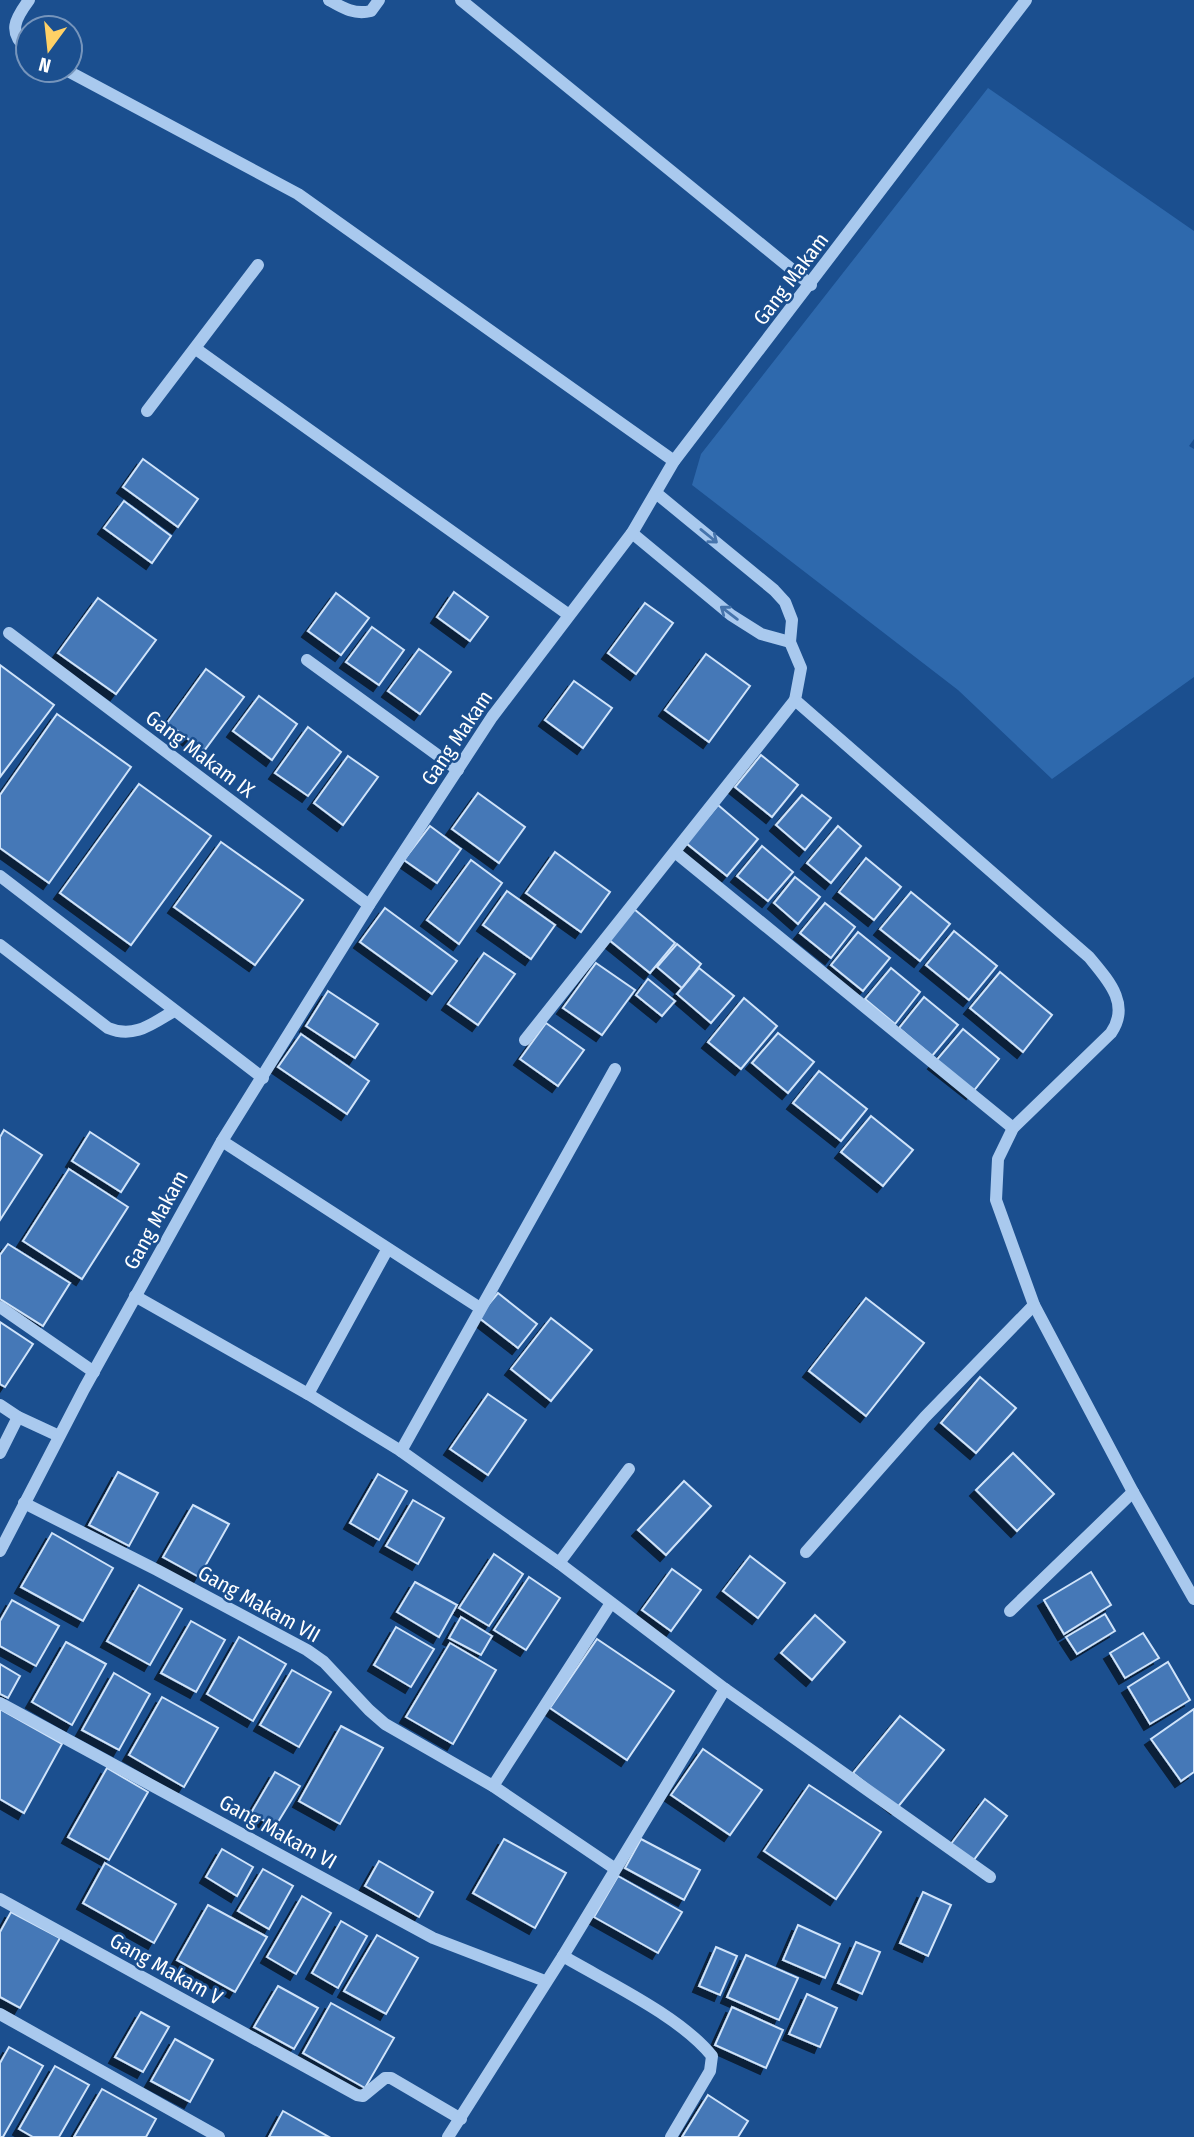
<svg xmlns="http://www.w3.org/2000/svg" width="1194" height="2137" font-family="'Fira Sans Condensed',sans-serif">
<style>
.green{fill:#2e69ad}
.building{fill:#4478b7;stroke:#cfe3fa;stroke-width:2;filter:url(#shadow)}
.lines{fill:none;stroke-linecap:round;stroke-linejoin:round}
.minor{stroke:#a9c9ee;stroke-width:12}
.oneway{stroke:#4674ac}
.labels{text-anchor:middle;stroke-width:5;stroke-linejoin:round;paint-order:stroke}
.street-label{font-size:21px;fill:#fff;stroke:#1b4f8f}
</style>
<defs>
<filter id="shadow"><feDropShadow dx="-6" dy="6" stdDeviation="0" flood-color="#0009"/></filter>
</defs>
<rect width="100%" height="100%" fill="#1b4f8f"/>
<polygon class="green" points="988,88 1194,231 1194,439 1189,446 1194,449 1194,677 1052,779 958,690 692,485 701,454"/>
<g class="building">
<polygon points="143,459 198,499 178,527 123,487"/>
<polygon points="124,501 171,536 152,563 104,528"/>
<polygon points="454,592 488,617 470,641 437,617"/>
<polygon points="336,593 369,618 341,655 308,631"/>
<polygon points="98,598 156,640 116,694 58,653"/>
<polygon points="645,603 673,623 636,674 608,653"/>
<polygon points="372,627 404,650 379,685 346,662"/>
<polygon points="419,649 451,672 420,714 388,691"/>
<polygon points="706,654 750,686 709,742 665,710"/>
<polygon points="0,665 54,705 0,777"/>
<polygon points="206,669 244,697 204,751 167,723"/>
<polygon points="574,681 612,708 583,748 545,720"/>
<polygon points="259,696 297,724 272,760 233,731"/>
<polygon points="57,714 131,767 49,883 0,848 0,795"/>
<polygon points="308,727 341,752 308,796 275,773"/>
<polygon points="761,755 798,785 772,817 735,787"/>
<polygon points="348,756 378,777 343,825 314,803"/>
<polygon points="139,784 211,836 131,945 60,893"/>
<polygon points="478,793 525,827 499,863 452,829"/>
<polygon points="802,795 831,818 805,850 776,825"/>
<polygon points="718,805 758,839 727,876 686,843"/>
<polygon points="430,826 461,849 437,883 404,860"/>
<polygon points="838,826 861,846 831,883 807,863"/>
<polygon points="221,842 303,900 255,965 174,907"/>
<polygon points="762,846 793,872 768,901 737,876"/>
<polygon points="555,852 610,892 581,932 526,893"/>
<polygon points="866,858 901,887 874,920 839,892"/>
<polygon points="471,860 502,883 459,944 427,920"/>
<polygon points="795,877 820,897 798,924 774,903"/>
<polygon points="507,891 555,925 531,959 483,925"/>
<polygon points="911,892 950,924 920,961 880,929"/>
<polygon points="825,903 855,927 831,958 800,933"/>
<polygon points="385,908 457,961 432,994 360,942"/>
<polygon points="634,909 675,943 650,973 608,939"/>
<polygon points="954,931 997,966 969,1000 926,965"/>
<polygon points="858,932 890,958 863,991 831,965"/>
<polygon points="677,944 701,964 682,988 657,967"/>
<polygon points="484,953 515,974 478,1025 448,1004"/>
<polygon points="596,963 635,990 602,1035 563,1008"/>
<polygon points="699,968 734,996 711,1023 677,994"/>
<polygon points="891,968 920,992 895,1024 865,999"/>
<polygon points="1000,972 1052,1015 1023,1052 970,1008"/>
<polygon points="648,979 675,1001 662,1016 636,995"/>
<polygon points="328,991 378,1024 355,1058 306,1026"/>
<polygon points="924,997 958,1025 932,1056 899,1028"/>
<polygon points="744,998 777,1026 741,1069 708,1042"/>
<polygon points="546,1023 584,1050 558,1086 520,1059"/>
<polygon points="963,1029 999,1059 972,1093 934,1063"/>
<polygon points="778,1033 814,1062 788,1093 752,1063"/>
<polygon points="301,1034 369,1081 347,1114 278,1067"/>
<polygon points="819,1071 867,1109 841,1141 793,1103"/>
<polygon points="871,1116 913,1150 883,1186 841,1152"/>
<polygon points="4,1130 42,1155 0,1220 0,1137"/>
<polygon points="90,1132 139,1164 121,1192 72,1161"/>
<polygon points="69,1169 128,1207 82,1279 23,1241"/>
<polygon points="8,1244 70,1283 43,1326 0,1299 0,1255"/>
<polygon points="498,1293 537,1324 518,1348 478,1317"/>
<polygon points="866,1298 924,1343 866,1416 809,1371"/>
<polygon points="551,1318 592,1350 551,1401 511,1369"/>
<polygon points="0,1322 33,1344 5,1387 0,1384"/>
<polygon points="980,1377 1016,1408 976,1453 941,1423"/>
<polygon points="488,1394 526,1420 488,1475 450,1449"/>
<polygon points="1013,1453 1054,1494 1017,1531 976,1490"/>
<polygon points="118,1472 158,1493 129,1546 89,1525"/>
<polygon points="378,1474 407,1491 379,1540 350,1523"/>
<polygon points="684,1481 711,1506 666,1555 638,1530"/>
<polygon points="413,1500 444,1518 418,1564 386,1546"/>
<polygon points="193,1505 229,1524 199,1577 163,1557"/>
<polygon points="52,1533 113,1568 83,1621 21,1587"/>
<polygon points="494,1554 523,1574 489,1626 459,1608"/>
<polygon points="750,1556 785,1583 758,1618 723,1591"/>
<polygon points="672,1569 701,1590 671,1631 642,1610"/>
<polygon points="1091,1572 1111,1605 1064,1634 1044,1600"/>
<polygon points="529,1577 560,1598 526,1650 494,1630"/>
<polygon points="415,1582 457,1605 439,1637 397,1612"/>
<polygon points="139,1585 182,1609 150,1665 107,1641"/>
<polygon points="12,1600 59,1626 36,1666 0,1646 0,1621"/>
<polygon points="1105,1614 1115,1631 1077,1654 1066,1637"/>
<polygon points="815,1615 845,1642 812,1680 781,1653"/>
<polygon points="461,1617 492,1636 481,1655 449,1638"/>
<polygon points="191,1621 225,1640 196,1692 161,1673"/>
<polygon points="396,1627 434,1649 411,1687 374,1665"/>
<polygon points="1143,1633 1159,1658 1125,1678 1110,1653"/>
<polygon points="239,1637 286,1664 253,1721 207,1694"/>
<polygon points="597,1639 674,1691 627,1760 550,1708"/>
<polygon points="66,1642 106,1664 72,1725 32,1702"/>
<polygon points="450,1643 496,1670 453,1744 406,1717"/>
<polygon points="1168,1662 1190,1700 1150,1724 1128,1687"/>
<polygon points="0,1664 20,1676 8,1698 0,1694"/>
<polygon points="292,1670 331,1692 299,1747 260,1725"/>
<polygon points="114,1673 150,1694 119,1750 82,1730"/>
<polygon points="162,1697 218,1728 184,1787 129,1755"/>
<polygon points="0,1709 62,1744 24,1813 0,1799"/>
<polygon points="1194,1709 1194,1772 1181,1781 1151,1739"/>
<polygon points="900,1716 944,1750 897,1808 853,1773"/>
<polygon points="341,1726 383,1748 340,1824 299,1801"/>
<polygon points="703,1749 762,1790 730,1835 671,1795"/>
<polygon points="107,1768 148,1792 109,1860 68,1837"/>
<polygon points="275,1772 300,1786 275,1827 251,1813"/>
<polygon points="809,1785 881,1832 836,1899 764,1851"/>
<polygon points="985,1799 1007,1816 973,1861 951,1844"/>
<polygon points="504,1839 566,1873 535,1928 473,1893"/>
<polygon points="641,1839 700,1870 684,1900 625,1868"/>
<polygon points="222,1849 253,1867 237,1896 206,1877"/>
<polygon points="379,1861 433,1892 419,1917 365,1886"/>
<polygon points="105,1863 176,1904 154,1943 83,1903"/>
<polygon points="263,1869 293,1886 269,1929 238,1911"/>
<polygon points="618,1876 682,1912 658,1953 594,1917"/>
<polygon points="923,1892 951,1905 928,1956 900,1943"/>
<polygon points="302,1896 331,1913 296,1974 267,1957"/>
<polygon points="208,1905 267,1937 235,1992 177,1960"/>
<polygon points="11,1912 60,1938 20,2008 0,1997 0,1932"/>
<polygon points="341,1921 367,1936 338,1988 312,1973"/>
<polygon points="798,1925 840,1944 825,1978 783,1960"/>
<polygon points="377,1935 418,1958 386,2014 344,1991"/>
<polygon points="856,1942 880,1952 862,1994 838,1983"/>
<polygon points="716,1947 737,1956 720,1995 699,1986"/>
<polygon points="746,1955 798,1978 779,2020 727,1997"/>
<polygon points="278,1986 318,2008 294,2049 254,2027"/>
<polygon points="807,1994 837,2008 820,2047 789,2034"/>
<polygon points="331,2003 394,2038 365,2088 303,2053"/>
<polygon points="732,2007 783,2030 766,2068 715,2045"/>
<polygon points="141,2012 169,2027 143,2072 115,2057"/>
<polygon points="175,2039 213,2060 190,2102 151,2081"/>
<polygon points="9,2047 43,2066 3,2137 0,2137 0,2063"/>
<polygon points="55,2066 89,2085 59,2137 33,2137 19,2129"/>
<polygon points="102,2089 156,2119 146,2137 74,2137"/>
<polygon points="708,2095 748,2121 738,2137 682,2137"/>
<polygon points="283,2111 329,2137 269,2137"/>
</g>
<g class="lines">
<g class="minor">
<path d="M329 0C343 8 354 15 371 11L379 0"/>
<polyline points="461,0 811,285"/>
<path d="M28 50C7 32 15 19 29 0"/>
<polyline points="66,70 298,194 674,461"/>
<polyline points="196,349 569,615"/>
<polyline points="147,411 258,265"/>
<path d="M656 493 774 590 785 602 792 620 790 642 801 668 795 700 1089 957C1108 980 1131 1004 1111 1033L1013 1128 998 1159 996 1200 1034 1305 1133 1492 1194 1599"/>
<polyline points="632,533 731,615 761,634 790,642"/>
<polyline points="9,633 369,905"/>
<polyline points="307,660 458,770"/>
<polyline points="675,852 1013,1128"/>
<polyline points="0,876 263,1078"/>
<path d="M0 945 108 1028C134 1039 152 1024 174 1011"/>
<polyline points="525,1040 795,700"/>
<polyline points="222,1141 480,1308"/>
<polyline points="135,1296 308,1394 401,1451 559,1563 725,1689 990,1877"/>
<polyline points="0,1307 94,1372"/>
<polyline points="308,1394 387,1250"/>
<polyline points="0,1405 18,1417 59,1436"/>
<polyline points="401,1451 615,1069"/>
<polyline points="0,1453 18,1417"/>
<polyline points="24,1503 157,1570 307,1650 324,1662 369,1710 385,1724 493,1786 614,1868"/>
<polyline points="0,1551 84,1389 222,1141 369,905 492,717 632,533 674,461 1026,0"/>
<polyline points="806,1552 925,1417 1034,1305"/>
<polyline points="559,1563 629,1469"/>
<polyline points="1010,1611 1133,1492"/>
<polyline points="0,1703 433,1938 545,1981"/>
<polyline points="493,1786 611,1603"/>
<polyline points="0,1899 357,2095 363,2096 385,2078 391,2078 461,2119"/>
<path d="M563 1956C607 1982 680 2016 712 2056L710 2071 671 2137"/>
<polyline points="0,2014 219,2137"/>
<polyline points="448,2137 563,1956 725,1689"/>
</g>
</g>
<defs><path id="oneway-shaft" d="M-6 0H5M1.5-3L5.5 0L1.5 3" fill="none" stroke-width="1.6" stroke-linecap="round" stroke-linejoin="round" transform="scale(1.75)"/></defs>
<g class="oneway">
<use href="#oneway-shaft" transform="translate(709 536) rotate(39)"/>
<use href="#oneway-shaft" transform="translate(729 613) rotate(-143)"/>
</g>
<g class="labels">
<g class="street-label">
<text transform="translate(791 279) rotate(-53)" y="7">Gang Makam</text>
<text transform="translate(457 738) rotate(-56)" y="7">Gang Makam</text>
<text transform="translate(200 754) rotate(37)" y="7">Gang Makam IX</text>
<text transform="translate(156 1220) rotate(-61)" y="7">Gang Makam</text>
<text transform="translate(259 1604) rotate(29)" y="7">Gang Makam VII</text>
<text transform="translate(278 1832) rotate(29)" y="7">Gang Makam VI</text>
<text transform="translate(166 1969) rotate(29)" y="7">Gang Makam V</text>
</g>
</g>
<g transform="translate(49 49) rotate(195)"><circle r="33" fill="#1b4f8f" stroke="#7695bc" stroke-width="2"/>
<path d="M0-5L12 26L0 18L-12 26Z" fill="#ffd166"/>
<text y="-10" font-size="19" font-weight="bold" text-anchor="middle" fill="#ffffff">N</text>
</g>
</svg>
